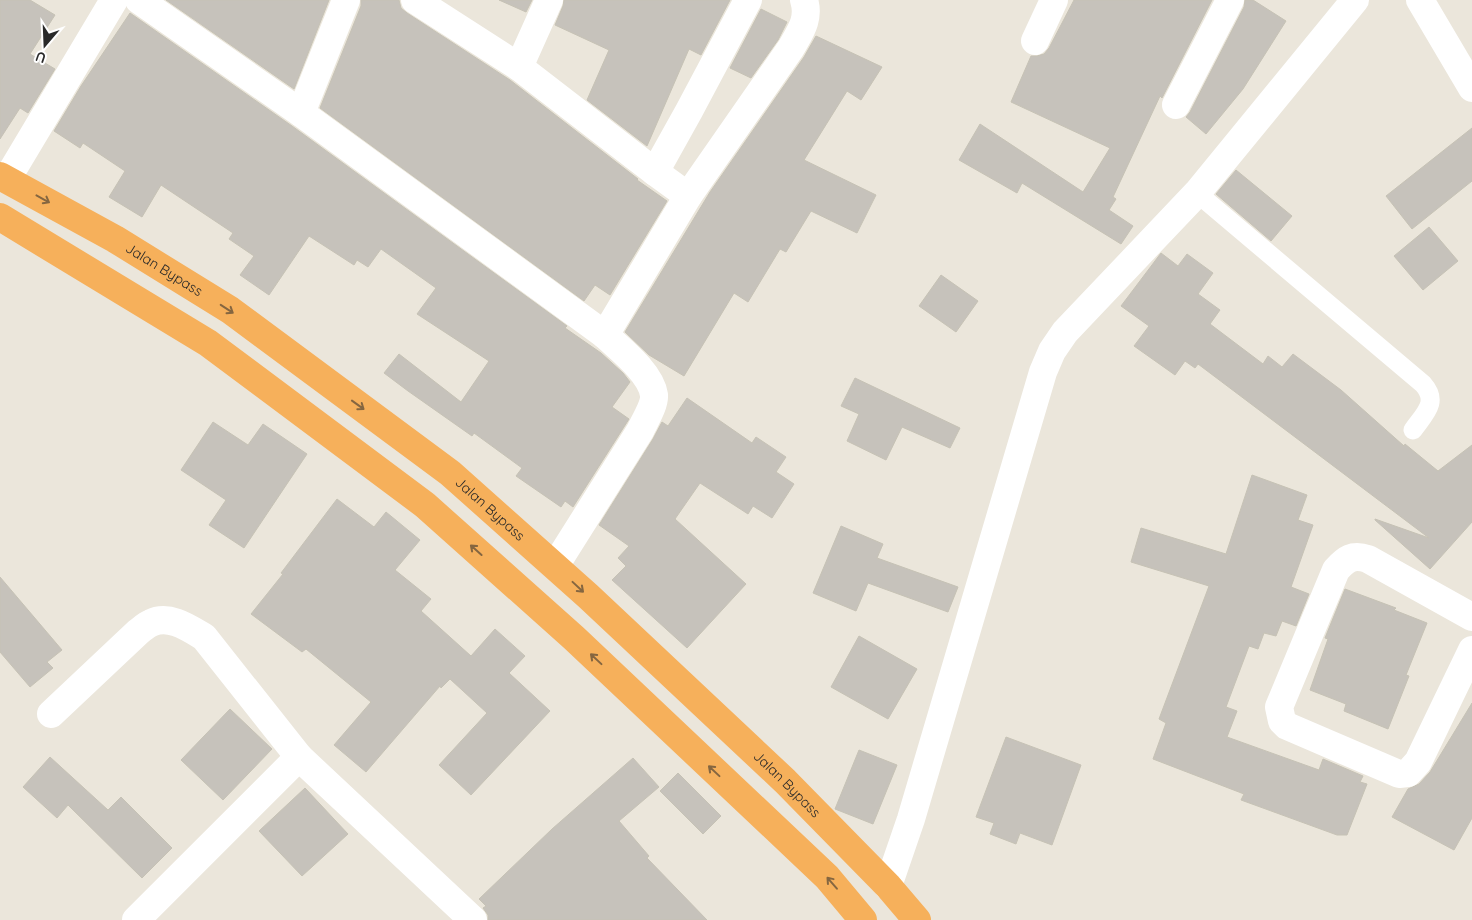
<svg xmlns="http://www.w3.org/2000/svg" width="1472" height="920" font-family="Quicksand,sans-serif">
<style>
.building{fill:#c6c2bb;stroke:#c6c2b5}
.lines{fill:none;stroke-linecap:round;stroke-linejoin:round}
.lane{stroke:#fff;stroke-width:19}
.street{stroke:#fff;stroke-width:28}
.highway{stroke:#f6b05b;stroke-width:28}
.oneway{stroke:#856640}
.labels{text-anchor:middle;stroke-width:4;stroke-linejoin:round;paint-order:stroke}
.street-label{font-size:14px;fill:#292929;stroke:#fff}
</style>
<rect width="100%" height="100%" fill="#ebe6db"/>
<g class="building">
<polygon points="0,0 30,0 55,15 30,54 55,69 28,113 20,108 0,139"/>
<polygon points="166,0 329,0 294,89"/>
<polygon points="361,0 399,0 401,8 407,13 510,80 638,179 637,180 667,201 610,295 595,285 584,301 320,108 361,6"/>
<polygon points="499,0 532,0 526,12"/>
<polygon points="564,0 730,0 701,55 689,49 647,146 587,100 609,50 555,25 563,6"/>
<polygon points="1074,0 1212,0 1162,98 1160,96 1113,197 1116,199 1109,210 1133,226 1121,244 1022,183 1017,193 959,160 980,124 1083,192 1110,148 1011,102 1031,56 1037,56 1044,54 1049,48"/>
<polygon points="1245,0 1253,0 1286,21 1243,89 1206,134 1186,117 1190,112 1244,7"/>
<polygon points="761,9 787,22 778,40 751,78 730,68"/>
<polygon points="130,13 292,126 567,326 565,328 601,353 623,373 630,382 612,407 629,419 573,507 565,501 561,507 516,476 522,468 474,433 472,436 408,391 384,373 399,354 461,402 489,361 417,314 436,288 381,249 368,267 357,260 354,265 309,236 269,295 240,275 254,256 229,239 233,233 161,185 142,217 109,197 125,171 83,143 80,148 54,131 81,86"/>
<polygon points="816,36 882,67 861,100 847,91 804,160 876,195 857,233 811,211 786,252 780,249 748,302 734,293 684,376 649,355 625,332 710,192 804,57"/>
<polygon points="1472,128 1472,181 1412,229 1386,196"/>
<polygon points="1236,170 1292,216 1271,241 1216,194"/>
<polygon points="1429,227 1458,261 1423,290 1394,256"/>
<polygon points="1161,253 1178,266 1187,254 1213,273 1198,294 1220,310 1210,324 1263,364 1268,356 1282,367 1293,354 1341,390 1404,446 1405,444 1438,471 1472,445 1472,522 1430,569 1375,520 1375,519 1429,538 1198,364 1195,368 1185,361 1175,375 1134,346 1149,326 1121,306"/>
<polygon points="941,275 978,301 956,332 919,306"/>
<polygon points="855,378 960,428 950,448 902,427 886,460 847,441 859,414 841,406"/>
<polygon points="687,398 752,443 756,437 786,457 776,472 794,484 772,518 753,506 748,514 700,483 675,519 746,584 687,648 612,580 626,566 618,558 629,546 599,525 653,439 662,422 668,426"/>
<polygon points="213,422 248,445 263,424 307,454 244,548 209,525 226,500 181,470"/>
<polygon points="1252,475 1307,495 1298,520 1313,525 1291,587 1309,594 1296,626 1282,621 1276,636 1264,633 1258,649 1249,646 1226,707 1237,711 1227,737 1319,770 1323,759 1363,776 1360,782 1367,784 1347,835 1337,835 1241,800 1244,794 1153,759 1166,723 1159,719 1209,586 1131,562 1141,528 1226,554"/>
<polygon points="337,499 374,527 386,512 420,540 395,570 431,599 421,611 471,656 495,629 525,656 509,673 550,711 471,795 439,765 487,713 450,679 441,688 440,686 366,772 334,745 371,702 306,649 302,652 251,614 283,574 281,573"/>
<polygon points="841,526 883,544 877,558 958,587 948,612 868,583 856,611 813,593"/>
<polygon points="0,577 62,650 47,662 53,668 30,687 0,652"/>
<polygon points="1345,589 1396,608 1394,610 1427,623 1406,675 1409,676 1388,729 1344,711 1346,704 1310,690 1328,639 1325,638"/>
<polygon points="859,636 917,669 888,719 831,687"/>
<polygon points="1472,703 1472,818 1454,850 1392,817 1408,789 1419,784 1430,772"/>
<polygon points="230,709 272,749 223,800 181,760"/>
<polygon points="1006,737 1081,765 1052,845 1020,833 1016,844 990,834 994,823 976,817"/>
<polygon points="859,750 897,765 873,824 835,809"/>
<polygon points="50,757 108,810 121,797 172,848 142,878 68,805 57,818 23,787"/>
<polygon points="633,758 659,787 619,821 649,856 647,858 707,920 488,920 488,915 483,908 486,906 479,899 552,829"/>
<polygon points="678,773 721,816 703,834 660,791"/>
<polygon points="305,788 348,834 302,876 259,831"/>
</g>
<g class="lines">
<path class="lane" d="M1197 193 1423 384C1439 402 1425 413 1413 430"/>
<g class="street">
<path d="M139 0 301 113 605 335C620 349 651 373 654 395 655 405 644 422 640 431L555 566"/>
<polyline points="415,0 519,67 655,172 688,196 605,335"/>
<polyline points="1420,0 1472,88"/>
<polyline points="1035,41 1054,0"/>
<polyline points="519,67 549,0"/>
<polyline points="1176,105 1230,0"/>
<polyline points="301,113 346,0"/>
<polyline points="655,172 689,111 748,0"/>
<polyline points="7,179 114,0"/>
<path d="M688 196 791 48C800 32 810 19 804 0"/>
<path d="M1472 617 1368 559C1352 554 1346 559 1336 570L1279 707 1282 721 1287 726 1399 774 1408 773 1418 762 1472 650"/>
<path d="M51 714 138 632C142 629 146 625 151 623 169 614 189 628 204 637L299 757 473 920"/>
<polyline points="888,886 911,819 1043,372 1052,351 1065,332 1197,193 1355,0"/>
<polyline points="136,920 299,757"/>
</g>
<g class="highway">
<path id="s1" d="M0 176 115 239 230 310 450 473 588 596 785 781 888 886 917 920"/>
<polyline points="0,217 208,343 425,505 574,638 827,877 863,920"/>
</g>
</g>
<defs><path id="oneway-shaft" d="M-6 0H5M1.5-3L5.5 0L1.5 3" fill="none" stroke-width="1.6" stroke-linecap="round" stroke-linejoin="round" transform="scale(1.25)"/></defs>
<g class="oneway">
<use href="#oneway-shaft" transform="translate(43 199) rotate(29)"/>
<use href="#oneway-shaft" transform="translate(227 309) rotate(33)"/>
<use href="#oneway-shaft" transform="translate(358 405) rotate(36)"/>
<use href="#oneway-shaft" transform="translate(476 550) rotate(-138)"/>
<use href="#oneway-shaft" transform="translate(578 587) rotate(43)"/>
<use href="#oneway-shaft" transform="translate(596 659) rotate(-137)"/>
<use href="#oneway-shaft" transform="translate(714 771) rotate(-137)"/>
<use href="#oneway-shaft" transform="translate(832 883) rotate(-131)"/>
</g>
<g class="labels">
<g class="street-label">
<text dy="5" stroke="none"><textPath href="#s1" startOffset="189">Jalan Bypass</textPath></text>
<text dy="5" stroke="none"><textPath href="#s1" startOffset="594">Jalan Bypass</textPath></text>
<text dy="5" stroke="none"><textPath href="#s1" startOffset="999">Jalan Bypass</textPath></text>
</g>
</g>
<g transform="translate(45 45) rotate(199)" stroke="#ffffff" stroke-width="4" paint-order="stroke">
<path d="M0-4L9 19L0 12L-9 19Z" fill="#292929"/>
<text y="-8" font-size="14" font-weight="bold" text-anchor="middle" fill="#292929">U</text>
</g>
</svg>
